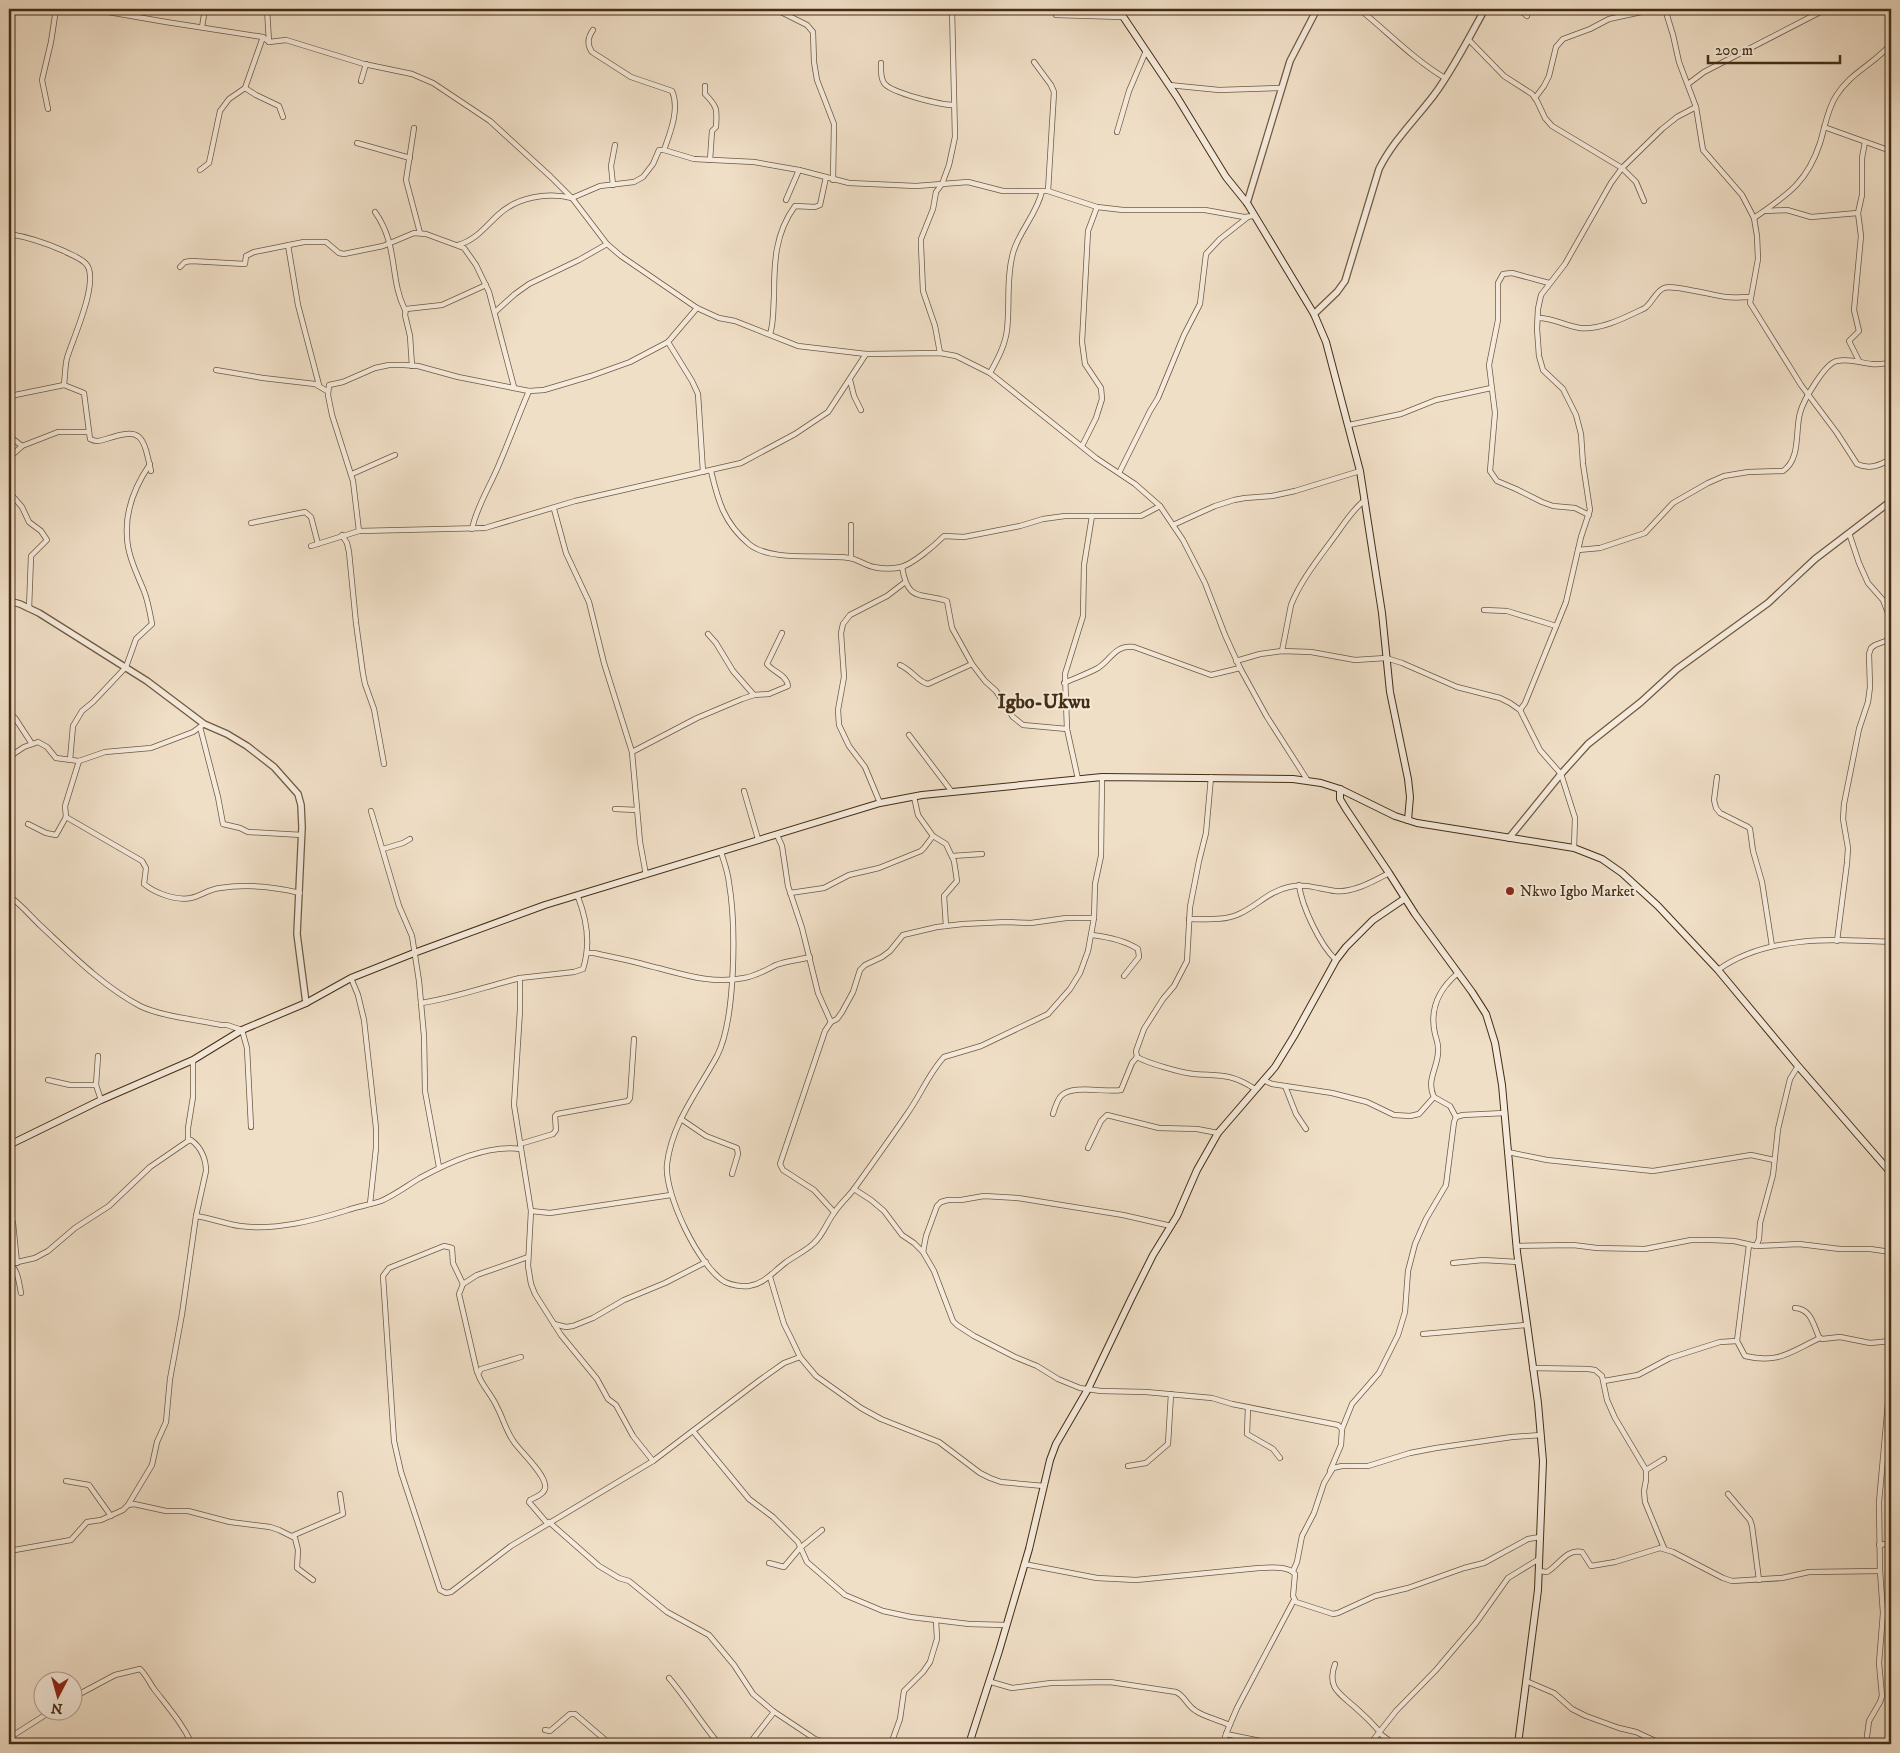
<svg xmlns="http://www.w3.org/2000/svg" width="1900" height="1753" font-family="'IM FELL DW Pica',serif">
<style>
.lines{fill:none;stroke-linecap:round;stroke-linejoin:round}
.minor-casing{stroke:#6f5a41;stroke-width:6}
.tertiary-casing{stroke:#6f5a41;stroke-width:8}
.secondary-casing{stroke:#442d14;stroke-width:8}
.minor{stroke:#f5eadb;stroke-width:4.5}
.tertiary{stroke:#f5eadb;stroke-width:5.5}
.secondary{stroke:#f5eadb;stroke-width:6}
.poi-dot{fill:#8f2418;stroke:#f5eadb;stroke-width:2}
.labels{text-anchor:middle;stroke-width:4;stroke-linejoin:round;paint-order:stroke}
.poi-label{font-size:15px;fill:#442d14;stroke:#f5eadb;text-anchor:start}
.district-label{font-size:20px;font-weight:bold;fill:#442d14;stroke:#f5eadb}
</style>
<rect width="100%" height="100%" fill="#f0dfc7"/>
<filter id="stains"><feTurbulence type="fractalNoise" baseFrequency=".004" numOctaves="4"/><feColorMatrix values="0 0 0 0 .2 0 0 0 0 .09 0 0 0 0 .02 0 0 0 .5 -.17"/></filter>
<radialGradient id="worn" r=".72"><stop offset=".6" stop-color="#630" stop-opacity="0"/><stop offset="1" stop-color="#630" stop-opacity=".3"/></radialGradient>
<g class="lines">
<defs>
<g id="minor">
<polyline points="91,9 166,22 263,37 269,42 286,40 364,64 412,74 433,83 490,121 551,177 572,198 607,244 621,256 697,308 719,318 735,321 798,346 866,354 940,353 956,356 990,373 1096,458 1135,484 1160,506 1183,540 1205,583 1225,635 1240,668 1267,717 1308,781"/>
<polyline points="267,9 269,42"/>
<polyline points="775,9 807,25 813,32 814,62 817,80 834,124 833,180"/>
<path d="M1359 9C1388 32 1413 59 1445 78"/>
<polyline points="1519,9 1527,16"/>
<path d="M1665 9 1673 35 1679 62 1696 107 1703 150 1742 195 1754 218 1757 236 1758 259 1750 303 1801 385 1837 433 1857 464C1870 470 1880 465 1891 459"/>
<polyline points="1056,15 1123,17"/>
<polyline points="202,27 205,9"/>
<polyline points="1468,39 1504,76 1532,94 1537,101 1545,118 1552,126 1622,168 1636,182 1644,201"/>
<polyline points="1034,62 1051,85 1054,92 1048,191"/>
<path d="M881 63C881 70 880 77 884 83 891 93 941 105 954 105"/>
<polyline points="361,81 366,64"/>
<polyline points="1688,84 1704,72 1826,9"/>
<polyline points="1169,85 1219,90 1281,88"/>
<path d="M705 86V94C718 107 717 110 716 127L712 131 710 160"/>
<polyline points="245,88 256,95 279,106 283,117"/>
<polyline points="1535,98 1544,86 1549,76 1556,47 1563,39 1590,29 1609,19 1655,9"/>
<polyline points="48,109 42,80 51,42 56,9"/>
<polyline points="1824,127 1891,151"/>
<polyline points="414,128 406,180 420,233"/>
<polyline points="1117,132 1129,91 1146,51"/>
<polyline points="357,143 410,158"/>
<polyline points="664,150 694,159 754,162 799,170 849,183 916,186 968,182 1003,191 1048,191 1097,207 1123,210 1205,210 1244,217 1254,216"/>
<polyline points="200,170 209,163 220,111 229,99 245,88 263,37"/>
<polyline points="613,185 611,166 615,145"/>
<polyline points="786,200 799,170"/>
<polyline points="1766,211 1787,210 1811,217 1858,213"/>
<path d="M375 212C399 246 389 278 405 310"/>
<path d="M1754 218C1787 195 1807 183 1820 143 1825 127 1827 110 1836 96 1851 72 1873 65 1891 44"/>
<path d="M9 234C28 237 46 243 64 251 71 255 82 258 87 265 99 283 73 338 67 358 65 366 65 376 64 385"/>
<polyline points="288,245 298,305 319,385"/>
<path d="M458 245C476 240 485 227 498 215 517 197 547 192 572 198L600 186 634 182 643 177 653 164 659 150H664C670 133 680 109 672 91L631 77 592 52C587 45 588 37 593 30"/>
<polyline points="180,267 185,262 191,261 245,264 246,256 254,252 304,242 326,242 339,253 344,254 383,246 414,233 426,234 464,248 476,265 489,292 514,387"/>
<polyline points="1549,283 1512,273 1503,274 1498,283 1498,320 1489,365 1495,413 1490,471 1497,481 1516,489 1542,502 1553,506 1575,508 1589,515"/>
<polyline points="495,312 515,294 529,284 579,260 607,244"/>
<path d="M1538 318C1554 318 1565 326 1580 328 1602 330 1626 317 1645 308 1652 303 1656 291 1664 288 1672 284 1715 296 1726 297 1734 298 1742 297 1750 297"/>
<path d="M770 334C774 322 773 309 774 296 774 263 775 233 795 206L815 207 820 205 826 177"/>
<polyline points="668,342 692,381 698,394 703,472"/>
<polyline points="940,353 935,326 923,291 921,245 921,239 933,209 936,192 942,184 949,165 955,137 952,9"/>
<polyline points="1859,361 1849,341 1859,331 1854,310 1861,236 1858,213 1862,195 1862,158 1865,142"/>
<polyline points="412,366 410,336 405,315 406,309 442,305 486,285"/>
<polyline points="216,370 263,378 315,384 327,391"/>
<path d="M990 373C997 360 1005 346 1007 330 1010 305 1006 278 1013 253 1019 231 1037 214 1042 191"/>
<polyline points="850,380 854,396 861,410"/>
<path d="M9 400 15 395 64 385 84 393 90 439C96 442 100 441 106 439 142 427 143 435 151 471"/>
<polyline points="1349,425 1401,414 1436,400 1491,388"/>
<polyline points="9,436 22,446"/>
<polyline points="1082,446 1096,418 1102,399 1101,388 1085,364 1082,342 1088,231 1097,207"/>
<polyline points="9,458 22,446 58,432 89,432"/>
<path d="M711 471C718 501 724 523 749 544 770 562 822 554 849 558 858 559 866 566 874 567 881 569 894 569 901 567 913 564 935 545 944 536L964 537 1020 526 1043 519 1065 516H1141L1160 506"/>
<polyline points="1119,473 1150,411 1158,398 1184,335 1200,304 1206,254 1220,239 1248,217"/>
<polyline points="352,474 395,455"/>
<polyline points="9,492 22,507 29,522 41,531 47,540 31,556 29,609"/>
<polyline points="554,509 566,553 589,602 604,663 632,752"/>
<polyline points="251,523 305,512 311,517 318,544"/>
<polyline points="851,525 851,558"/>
<polyline points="1173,525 1215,506 1234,500 1245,498 1272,496 1295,491 1360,471"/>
<path d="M472 529C477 505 491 485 500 462 510 439 519 414 529 391"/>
<polyline points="359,531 353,481 332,415 328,395 329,385 343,382 375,368 389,365 404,365 418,366 458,377 529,391 544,390 591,376 630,362 668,342 697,308"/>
<polyline points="1849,533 1859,563 1868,583 1883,600 1891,621"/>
<polyline points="342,535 347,543 349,552 356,623 363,674 365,684 374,709 384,764"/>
<polyline points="311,546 359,531 485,528 575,501 741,463 795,434 828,412 866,354"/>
<path d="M1578 550 1600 548 1645 533 1673 503 1708 483 1724 476 1748 472 1783 471C1801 459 1795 431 1800 413 1803 401 1825 363 1837 361 1850 358 1860 363 1872 364 1878 365 1885 363 1891 363"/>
<path d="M902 567C908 603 920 592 947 601L952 628 972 664 985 681 996 691 1013 717 1023 725 1067 729"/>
<polyline points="1484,610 1507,611 1556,626"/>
<polyline points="9,615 12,602"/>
<polyline points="708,634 716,643 733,671 754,695"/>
<path d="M1282 651 1291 605C1301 580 1319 558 1335 536 1344 524 1352 510 1365 500"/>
<polyline points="1236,661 1260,654 1282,651 1311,652 1355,660 1386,658 1402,663 1457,687 1500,698 1510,703 1520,710 1540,750 1561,774 1575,818 1574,848"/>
<path d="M900 665C912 670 918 682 928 684L972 664"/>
<path d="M1064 683C1075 678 1087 674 1098 668 1112 659 1114 645 1134 647L1211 675 1240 668"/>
<polyline points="1520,710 1525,703 1566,602 1581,537 1590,510 1583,464 1581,434 1576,415 1563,389 1543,370 1539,356 1537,329 1538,309 1541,295 1565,264 1611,183 1622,168 1662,129 1677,117 1696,107"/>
<polyline points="9,712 15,718 32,744"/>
<polyline points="200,727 218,797 223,824 240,828 248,832 302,835"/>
<polyline points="909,735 952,792"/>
<polyline points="9,757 24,747 38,742 47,747 56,758 79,761 105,752 151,748 193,732 204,724"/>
<path d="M70 760 73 726 82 711 93 702 126 667 136 639 152 624C150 613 148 601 144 591 137 574 127 554 127 536 125 509 135 486 150 464"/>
<path d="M79 761 65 806 66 817 142 861 146 868 144 884C155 893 176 901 191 898 201 896 209 889 220 888 246 884 275 887 300 893"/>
<polyline points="1717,777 1714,800 1716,808 1720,813 1748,827 1750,829 1753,851 1762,882 1772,946"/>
<polyline points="1078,779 1067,729 1065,674 1083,616 1084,565 1092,516"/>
<polyline points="744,791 758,839"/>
<polyline points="914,797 918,815 933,836 946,844 954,861 957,881 944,896 946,926"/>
<polyline points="880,803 865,767 849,746 839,725 838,710 844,677 841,633 843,624 850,615 887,596 904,583"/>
<polyline points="615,809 637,810"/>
<polyline points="371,811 399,906 412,936 419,981 424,1036 425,1091 439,1167"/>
<polyline points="28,824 46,833 56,835 66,817"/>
<polyline points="777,835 782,846 788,886 802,928 818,993 831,1022 825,1031 780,1164 783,1170 814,1190 834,1212"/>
<polyline points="383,849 403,843 410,839"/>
<path d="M721 852C724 862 728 872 729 883 736 924 736 1019 717 1056 698 1091 672 1123 667 1164 664 1194 699 1267 725 1282 731 1285 742 1287 749 1286 764 1284 773 1272 785 1263 794 1256 806 1251 814 1243 823 1235 827 1222 834 1213 840 1204 848 1197 854 1189 872 1164 890 1139 907 1114 920 1096 929 1073 944 1057L981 1046 1048 1014 1070 989 1080 973 1088 951 1094 918 1095 884 1101 856 1102 777"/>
<polyline points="952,856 982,854"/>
<path d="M646 875 640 842 632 752 697 718 742 699 754 695 769 694 788 686C787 675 773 672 767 664L782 633"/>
<path d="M1299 885C1302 907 1320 945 1336 960"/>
<polyline points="790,893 824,888 849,875 879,868 921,851 924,848 933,836"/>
<path d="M9 896C22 905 31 917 42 927 72 955 104 987 140 1006 160 1016 198 1020 221 1025H227L242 1030 247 1048 251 1127"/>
<path d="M578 897C587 920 591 944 583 969L574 972 520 978V1010L514 1105 531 1211 528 1266 531 1284 535 1294 561 1335 597 1379 608 1399 616 1405 633 1436 653 1461"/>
<path d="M1189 919C1205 919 1224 921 1239 914 1257 906 1269 891 1289 887 1305 883 1319 889 1335 891 1353 893 1374 881 1389 873"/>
<path d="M1092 935C1109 937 1124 940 1138 949L1139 957 1124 976"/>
<polyline points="1837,941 1847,863 1848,848 1843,819 1844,804 1859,729 1868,702 1870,687 1869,654 1871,648 1875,645 1891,639"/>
<path d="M587 953H594C611 957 629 960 646 965 680 973 709 985 744 978 756 976 766 970 776 965 787 961 799 960 810 957"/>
<path d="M1718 970C1767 935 1833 939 1891 942"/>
<polyline points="351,978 358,995 364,1020 376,1128 376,1148 370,1204"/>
<path d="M421 1003C455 998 487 986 520 978"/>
<polyline points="831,1022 837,1019 842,1012 853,992 860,970 865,965 882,957 890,951 903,935 937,927 963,924 1006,922 1031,923 1066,918 1094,918"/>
<polyline points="1137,1057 1136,1051 1144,1029 1163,999 1174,986 1187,961 1190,907 1199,861 1206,833 1211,777"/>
<path d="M1137 1057C1147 1063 1182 1073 1194 1074 1220 1076 1231 1073 1255 1089"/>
<polyline points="48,1080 70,1085 96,1085 101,1100"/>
<polyline points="1263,1080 1272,1084 1332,1093 1367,1102 1394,1115 1410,1116 1419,1114 1434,1097"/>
<polyline points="96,1085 98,1056"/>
<polyline points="1285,1086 1296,1114 1306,1129"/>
<path d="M1053 1114C1055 1108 1057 1100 1061 1096 1073 1084 1106 1093 1121 1090L1132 1063 1137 1057"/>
<path d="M1456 1117 1450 1106 1434 1097C1426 1081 1437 1069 1438 1053 1439 1045 1437 1041 1435 1034 1429 1008 1439 989 1458 973"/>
<polyline points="681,1119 706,1136 737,1148 738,1154 732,1174"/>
<polyline points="520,1144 553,1134 556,1130 555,1116 557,1114 628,1101 630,1098 634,1039"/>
<polyline points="1088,1148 1101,1121 1107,1115 1159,1128 1197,1129 1218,1133"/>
<polyline points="1508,1152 1547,1160 1653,1171 1751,1155 1774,1160"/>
<polyline points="854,1189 871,1200 884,1211 902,1235 914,1243 923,1252 934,1271 953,1321 957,1325 974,1336 1015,1357 1037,1366 1058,1379 1080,1388 1101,1391 1146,1392 1212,1398 1232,1404 1338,1425 1342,1429 1341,1445 1330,1471"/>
<polyline points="531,1211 550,1213 671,1195"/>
<polyline points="9,1212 13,1223 17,1263"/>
<path d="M196 1216C211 1218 225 1224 240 1226 275 1231 316 1220 348 1210 359 1206 370 1205 381 1201 395 1195 408 1185 420 1178 449 1162 488 1144 521 1149"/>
<path d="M1749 1245 1737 1341 1745 1356C1779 1364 1790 1352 1820 1338"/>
<polyline points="1516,1246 1573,1245 1597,1248 1645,1249 1691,1240 1712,1240 1734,1241 1756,1246 1799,1244 1840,1249 1870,1249 1891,1252"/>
<polyline points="1756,1246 1759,1239 1760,1223 1773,1175 1778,1129 1790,1079 1798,1066"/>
<polyline points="923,1252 926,1236 937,1206 941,1202 948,1200 961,1200 984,1196 1018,1198 1123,1215 1171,1226"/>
<polyline points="528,1257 477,1275 463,1284 453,1263 452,1248 444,1246 389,1268 383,1276 394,1441 401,1472 440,1590 446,1593 451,1592 511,1546 653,1461 760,1380 784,1363 800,1357"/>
<polyline points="1453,1263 1483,1260 1518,1262"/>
<polyline points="9,1264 35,1258 48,1251 75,1228 109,1206 150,1167 188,1141 188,1128 193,1097 193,1060"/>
<path d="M10 1264C18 1270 19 1283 21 1293"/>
<polyline points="770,1277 784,1324 791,1338 800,1357 816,1376 861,1408 881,1419 939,1442 980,1473 990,1478 1001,1482 1044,1486"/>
<polyline points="463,1284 459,1294 477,1372"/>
<path d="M1795 1308C1811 1309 1813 1324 1819 1337L1822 1339 1840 1337 1870 1343 1891 1341"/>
<polyline points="554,1324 566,1327 573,1326 593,1318 624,1300 665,1283 706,1262"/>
<polyline points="1423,1334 1526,1325"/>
<path d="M521 1357 481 1369 478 1374C482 1386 492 1395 497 1407 503 1418 506 1431 514 1442 521 1452 544 1473 545 1485 547 1493 536 1497 530 1500L529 1502 547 1523"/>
<polyline points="1532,1368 1588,1369 1595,1370 1602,1376 1607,1400 1615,1418 1646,1470 1646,1480 1644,1491 1645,1502 1664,1548"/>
<polyline points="1604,1381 1638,1375 1670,1358 1720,1342 1737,1341"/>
<polyline points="1248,1407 1247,1434 1273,1449 1280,1458"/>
<polyline points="1342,1429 1352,1404 1379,1373 1398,1335 1405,1312 1408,1271 1415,1244 1426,1219 1446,1185 1454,1122 1456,1117 1463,1115 1505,1113"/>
<polyline points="693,1431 749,1499 773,1517 798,1542 807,1562 845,1595 883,1611 911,1617 969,1624 1006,1625"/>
<polyline points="1128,1466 1146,1463 1168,1444 1171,1394"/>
<polyline points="1646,1470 1664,1459"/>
<polyline points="66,1481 89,1485 111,1516"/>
<polyline points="1728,1494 1750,1520 1752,1526 1759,1580"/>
<polyline points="128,1505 134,1504 166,1511 188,1511 230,1522 270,1527 279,1530 295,1538 298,1550 297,1568 313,1580"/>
<polyline points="549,1522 599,1566 619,1578 629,1581 667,1612 709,1635 734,1665 753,1694 773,1711 815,1739 825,1742 858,1744"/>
<polyline points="292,1536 343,1514 340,1494"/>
<polyline points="1879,1545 1891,1543"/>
<path d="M9 1551 71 1540 87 1522 101 1520 123 1510 128 1505 152 1465 157 1442 166 1422 170 1379 182 1314 196 1216 206 1171C206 1159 201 1147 191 1140L188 1141"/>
<polyline points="769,1563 784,1567 800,1548 822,1530"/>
<path d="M1024 1564 1097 1578 1136 1580 1259 1568C1270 1568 1287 1565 1295 1574L1293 1596 1296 1602 1333 1614 1338 1613 1375 1596 1408 1588 1464 1568 1484 1563 1528 1539 1540 1537"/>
<polyline points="1293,1571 1297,1562 1302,1536 1314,1513 1324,1483 1333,1468 1342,1466 1368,1466 1410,1453 1436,1448 1512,1437 1541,1435"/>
<path d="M1539 1571 1547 1572C1559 1565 1567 1548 1582 1552L1591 1566 1615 1562 1660 1548 1673 1552 1723 1578 1732 1581 1782 1578 1809 1572 1880 1571"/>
<path d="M1335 1664C1326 1689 1341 1694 1357 1709 1365 1716 1373 1724 1380 1732"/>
<path d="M669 1678C687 1699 701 1723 719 1744"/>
<polyline points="1526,1681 1554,1693 1572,1709 1586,1716 1619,1728 1636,1732 1662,1744"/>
<path d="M991 1682 1012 1688 1051 1683 1110 1682 1176 1692C1185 1696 1187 1706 1196 1711 1205 1717 1219 1720 1229 1725"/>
<path d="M72 1698 115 1675 140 1669C147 1676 149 1682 154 1689 168 1707 182 1723 192 1744"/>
<polyline points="545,1730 550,1731 570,1714 575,1714 610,1744"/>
<polyline points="1379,1733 1394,1744"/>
<polyline points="1226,1734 1276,1744"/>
<polyline points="9,1738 53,1710"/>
<polyline points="481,1744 482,1744"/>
<polyline points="749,1744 774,1712"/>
<polyline points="891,1744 900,1719 904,1691 923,1672 930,1662 933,1652 937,1639 936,1620"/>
<polyline points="1223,1744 1226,1734 1237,1708 1294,1600"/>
<polyline points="1370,1744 1396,1711 1436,1670 1476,1623 1508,1578 1539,1559"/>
<polyline points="1866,1744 1869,1721 1880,1702 1882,1696 1879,1663 1883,1613 1880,1571 1879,1502 1891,1370"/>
</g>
<g id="tertiary">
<polyline points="1247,203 1290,61 1317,9"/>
<path d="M1314 314 1337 292 1345 281 1379 169C1393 141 1415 120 1434 95 1454 68 1469 37 1485 9"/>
<polyline points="9,601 20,604 39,613 147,681 204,724 227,734 247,746 274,767 298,794 301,805 302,827 297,934 306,1003"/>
<polyline points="1509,838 1561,774 1588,744 1641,702 1677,669 1768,603 1815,559 1891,501"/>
</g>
<g id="secondary">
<polyline points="1118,9 1177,97 1226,177 1247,203 1314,314 1326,342 1360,471 1382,613 1390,692 1408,779 1410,797 1408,820"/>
<polyline points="1340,789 1340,799 1346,809 1389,873 1415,914 1472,992 1486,1014 1495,1043 1502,1085 1517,1252 1538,1403 1543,1461 1538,1590 1518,1744"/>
<polyline points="9,1145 101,1100 193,1060 242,1030 306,1003 351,978 414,953 545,905 880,803 922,795 1102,777 1293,779 1321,783 1340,789 1395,816 1417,823 1574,848 1602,859 1622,873 1658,906 1718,970 1798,1066 1891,1173"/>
<polyline points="969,1744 999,1651 1029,1549 1050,1460 1056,1444 1088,1389 1131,1299 1153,1255 1177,1216 1197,1170 1218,1133 1275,1067 1294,1036 1336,960 1346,947 1373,920 1404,899"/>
</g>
</defs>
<use href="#minor" class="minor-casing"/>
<use href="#tertiary" class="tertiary-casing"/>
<use href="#secondary" class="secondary-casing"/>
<use href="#minor" class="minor"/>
<use href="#tertiary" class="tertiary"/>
<use href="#secondary" class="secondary"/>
</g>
<circle class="poi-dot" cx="1510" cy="891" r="5"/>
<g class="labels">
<g class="poi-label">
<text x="1520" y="896">Nkwo Igbo Market</text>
</g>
<g class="district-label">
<text x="1044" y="708">Igbo-Ukwu</text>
</g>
</g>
<rect width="1900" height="1753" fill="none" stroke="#f0dfc7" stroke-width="30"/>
<rect x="10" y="10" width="1880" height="1733" fill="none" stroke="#442d14" stroke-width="2.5"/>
<rect x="15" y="15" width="1870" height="1723" fill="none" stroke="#442d14"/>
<g transform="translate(58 1696) rotate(186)"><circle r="24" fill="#f5eadb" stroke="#ae9e8b"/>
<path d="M0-4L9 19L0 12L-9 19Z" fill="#8f2418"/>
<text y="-8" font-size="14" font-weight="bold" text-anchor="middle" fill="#442d14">N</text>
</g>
<path d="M1708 55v8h132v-8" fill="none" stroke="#442d14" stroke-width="2.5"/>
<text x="1715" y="55" font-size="15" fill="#442d14" stroke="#f5eadb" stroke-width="4" paint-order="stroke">200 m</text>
<rect width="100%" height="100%" filter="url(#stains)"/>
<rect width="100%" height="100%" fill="url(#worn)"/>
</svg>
